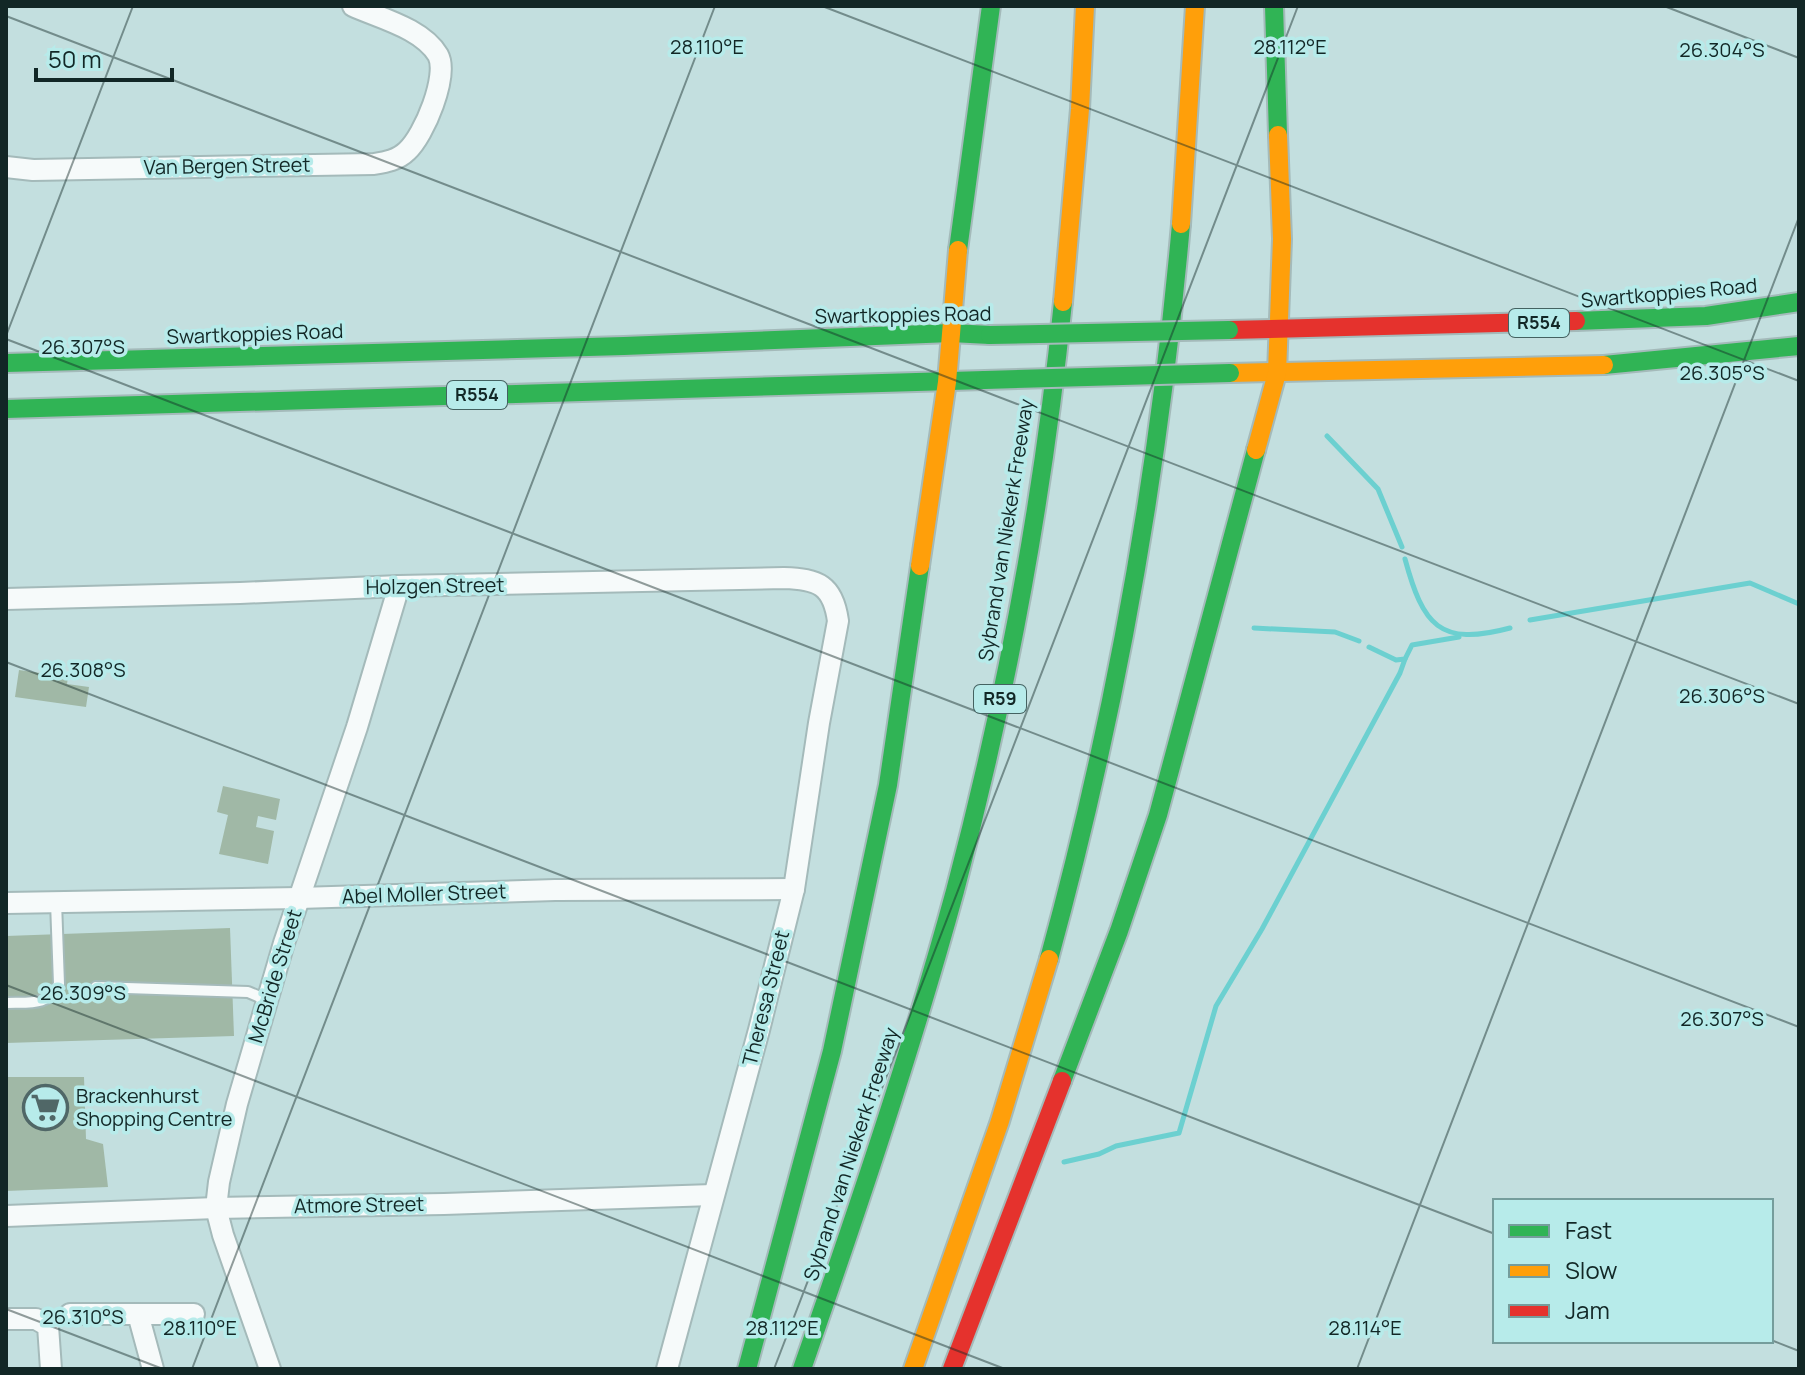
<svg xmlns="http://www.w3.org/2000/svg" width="1805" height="1375" font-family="Manrope,sans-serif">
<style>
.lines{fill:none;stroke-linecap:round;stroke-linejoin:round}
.stream{stroke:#6cd0d0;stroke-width:5}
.building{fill:#a0b8a6}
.lane-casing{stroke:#a4baba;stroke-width:14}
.street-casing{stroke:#a4baba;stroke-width:24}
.fast-casing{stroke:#a4baba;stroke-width:22}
.slow-casing{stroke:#a4baba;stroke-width:22}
.jam-casing{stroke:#a4baba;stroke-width:22}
.lane{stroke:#f6fafa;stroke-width:10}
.street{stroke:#f6fafa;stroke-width:20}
.fast{stroke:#30b455;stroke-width:18}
.slow{stroke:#ff9f0a;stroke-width:18}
.jam{stroke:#e5322d;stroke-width:18}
.fast-bridge-casing{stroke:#a4baba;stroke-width:22;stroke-linecap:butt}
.fast-bridge{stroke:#30b455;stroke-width:18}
.ticks{fill:none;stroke:#122726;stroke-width:2;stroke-opacity:0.45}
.labels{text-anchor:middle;stroke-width:7;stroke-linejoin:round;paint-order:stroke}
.shield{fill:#b7ebea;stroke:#446261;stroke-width:2}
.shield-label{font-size:18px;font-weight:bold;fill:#122726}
.street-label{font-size:20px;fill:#122726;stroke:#b7ebea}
.poi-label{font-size:20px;fill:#122726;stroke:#b7ebea;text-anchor:start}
.ticks-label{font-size:20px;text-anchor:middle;fill:#122726;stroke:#b7ebea;stroke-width:7;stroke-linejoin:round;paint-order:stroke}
</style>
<rect width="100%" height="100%" fill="#c3dfdf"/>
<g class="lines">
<g class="stream">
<polyline points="1327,436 1378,489 1402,547"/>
<path d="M1405 559C1423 625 1439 647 1510 628"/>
<polyline points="1530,620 1750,583 1799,604"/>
<polyline points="1254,628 1335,632 1359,641"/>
<polyline points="1369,647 1396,660 1405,659 1412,645 1459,637"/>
<polyline points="1064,1162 1099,1154 1116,1146 1179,1133 1216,1006 1262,929 1400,673 1405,659"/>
</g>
</g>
<g class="building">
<polygon points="19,670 68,677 67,684 89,687 86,707 15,697"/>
<polygon points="223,786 280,799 276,820 258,816 256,827 274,831 268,864 219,854 228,815 217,812"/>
<polygon points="230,928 234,1036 6,1043 6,936"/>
<polygon points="6,1077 84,1077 86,1139 103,1144 108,1187 6,1191"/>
</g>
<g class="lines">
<defs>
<g id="lane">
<polyline points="96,987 248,992 267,1000"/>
<path d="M6 1003C27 1002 49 1007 59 984L56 902"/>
</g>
<g id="street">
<path d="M6 167 33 170 374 164C386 162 398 160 407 151 424 136 449 75 438 55 422 28 379 18 353 6"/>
<path d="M6 599 240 593 399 586 784 578C818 579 833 585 838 621L819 723 794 889 759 1030 667 1369"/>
<polyline points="6,903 299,898 555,890 794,889"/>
<polyline points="6,1216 216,1208 444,1204 713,1195"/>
<polyline points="70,1314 194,1314"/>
<polyline points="138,1314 153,1369"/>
<polyline points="6,1319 36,1319 48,1326 51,1369"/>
<polyline points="270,1369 223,1235 216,1208 219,1182 237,1104 284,943 357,727 399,586"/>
</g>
<g id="fast">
<polyline points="1274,6 1278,135"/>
<polyline points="958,250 991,6"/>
<polyline points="1576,321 1706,316 1799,302"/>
<polyline points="6,363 624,346 951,333 990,335"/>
<polyline points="1604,365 1799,346"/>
<polyline points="6,409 985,380"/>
<path d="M1049 959C1115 718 1159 473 1181 224"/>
<polyline points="1062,1081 1119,931 1158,815 1256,450"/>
<polyline points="747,1369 832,1051 888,785 920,566"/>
<path d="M802 1369C857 1211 911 1052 955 891 1006 698 1043 500 1063 302"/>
</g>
<g id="slow">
<polyline points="1181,224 1195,6"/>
<polyline points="1063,302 1080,109 1085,6"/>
<polyline points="1230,373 1604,365"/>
<polyline points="1256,450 1277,373 1282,239 1278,135"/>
<polyline points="920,566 947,382 958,250"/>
<polyline points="913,1369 1000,1121 1049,959"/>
</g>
<g id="jam">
<polyline points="1229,330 1576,321"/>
<polyline points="952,1369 1062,1081"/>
</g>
</defs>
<use href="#lane" class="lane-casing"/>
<use href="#street" class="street-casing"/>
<use href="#fast" class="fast-casing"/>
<use href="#slow" class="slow-casing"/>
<use href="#jam" class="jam-casing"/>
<use href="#lane" class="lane"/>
<use href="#street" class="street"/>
<use href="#fast" class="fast"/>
<use href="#slow" class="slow"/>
<use href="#jam" class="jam"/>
<defs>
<g id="fast-bridge">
<polyline points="990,335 1229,330"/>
<polyline points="985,380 1230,373"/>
</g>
</defs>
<use href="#fast-bridge" class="fast-bridge-casing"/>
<use href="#fast-bridge" class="fast-bridge"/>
</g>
<path class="ticks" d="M822 6 1799 381M1664 6 1799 58M6 16 1799 704M6 336 133 6M6 339 1799 1027M6 662 1495 1234M6 985 1005 1369M6 1309 163 1369M1771 1340 1799 1351M192 1369 715 6M774 1369 1298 6M1357 1369 1799 217"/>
<defs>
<symbol id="supermarket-ring" viewBox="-11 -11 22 22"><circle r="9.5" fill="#b7ebea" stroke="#506767" stroke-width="1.5"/><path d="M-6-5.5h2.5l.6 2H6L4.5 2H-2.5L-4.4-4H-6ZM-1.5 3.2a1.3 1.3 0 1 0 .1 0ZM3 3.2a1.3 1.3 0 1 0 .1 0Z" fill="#506767"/></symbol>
</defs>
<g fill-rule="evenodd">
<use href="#supermarket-ring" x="20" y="1082" width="51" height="51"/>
</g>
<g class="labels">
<g class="shield">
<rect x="1509" y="309" width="60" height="28" rx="6"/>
<rect x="447" y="381" width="60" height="28" rx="6"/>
<rect x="974" y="685" width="52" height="28" rx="6"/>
</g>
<g class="shield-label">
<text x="1539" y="329">R554</text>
<text x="477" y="401">R554</text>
<text x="1000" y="705">R59</text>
</g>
<g class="street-label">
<text transform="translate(227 166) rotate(-1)" y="7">Van Bergen Street</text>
<text transform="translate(1669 293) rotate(-5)" y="7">Swartkoppies Road</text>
<text transform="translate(903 315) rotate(-1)" y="7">Swartkoppies Road</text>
<text transform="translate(255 334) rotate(-2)" y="7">Swartkoppies Road</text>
<text transform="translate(1006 530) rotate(-81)" y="7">Sybrand van Niekerk Freeway</text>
<text transform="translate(435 586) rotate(-1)" y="7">Holzgen Street</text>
<text transform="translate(424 894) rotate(-2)" y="7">Abel Moller Street</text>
<text transform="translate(275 976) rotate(-73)" y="7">McBride Street</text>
<text transform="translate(766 998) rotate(-76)" y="7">Theresa Street</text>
<text transform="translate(851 1154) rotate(-72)" y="7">Sybrand van Niekerk Freeway</text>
<text transform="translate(359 1205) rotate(-1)" y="7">Atmore Street</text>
</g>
<g class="poi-label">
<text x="76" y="1103">Brackenhurst<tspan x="76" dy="23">Shopping Centre</tspan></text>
</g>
</g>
<g class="ticks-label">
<text x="707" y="54">28.110°E</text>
<text x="1290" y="54">28.112°E</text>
<text x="1722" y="57">26.304°S</text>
<text x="83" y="354">26.307°S</text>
<text x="1722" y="380">26.305°S</text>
<text x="83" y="677">26.308°S</text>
<text x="1722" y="703">26.306°S</text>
<text x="83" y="1000">26.309°S</text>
<text x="1722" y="1026">26.307°S</text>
<text x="83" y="1324">26.310°S</text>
<text x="200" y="1335">28.110°E</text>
<text x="782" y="1335">28.112°E</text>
<text x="1365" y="1335">28.114°E</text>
</g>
<rect width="1805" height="1375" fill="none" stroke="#122726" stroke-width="16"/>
<rect x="1493" y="1199" width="280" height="144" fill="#b7ebea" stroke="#759d9c" stroke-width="2"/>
<rect x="1509" y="1225" width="40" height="12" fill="#30b455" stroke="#759d9c" stroke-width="2"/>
<text x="1565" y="1239" font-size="24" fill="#122726">Fast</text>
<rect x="1509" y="1265" width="40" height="12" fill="#ff9f0a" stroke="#759d9c" stroke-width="2"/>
<text x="1565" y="1279" font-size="24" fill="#122726">Slow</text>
<rect x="1509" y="1305" width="40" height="12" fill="#e5322d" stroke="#759d9c" stroke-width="2"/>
<text x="1565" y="1319" font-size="24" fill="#122726">Jam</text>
<path d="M36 68v12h136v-12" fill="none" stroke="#122726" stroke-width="4"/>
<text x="48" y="68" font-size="24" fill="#122726" stroke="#b7ebea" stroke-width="6" paint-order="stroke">50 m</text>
</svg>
